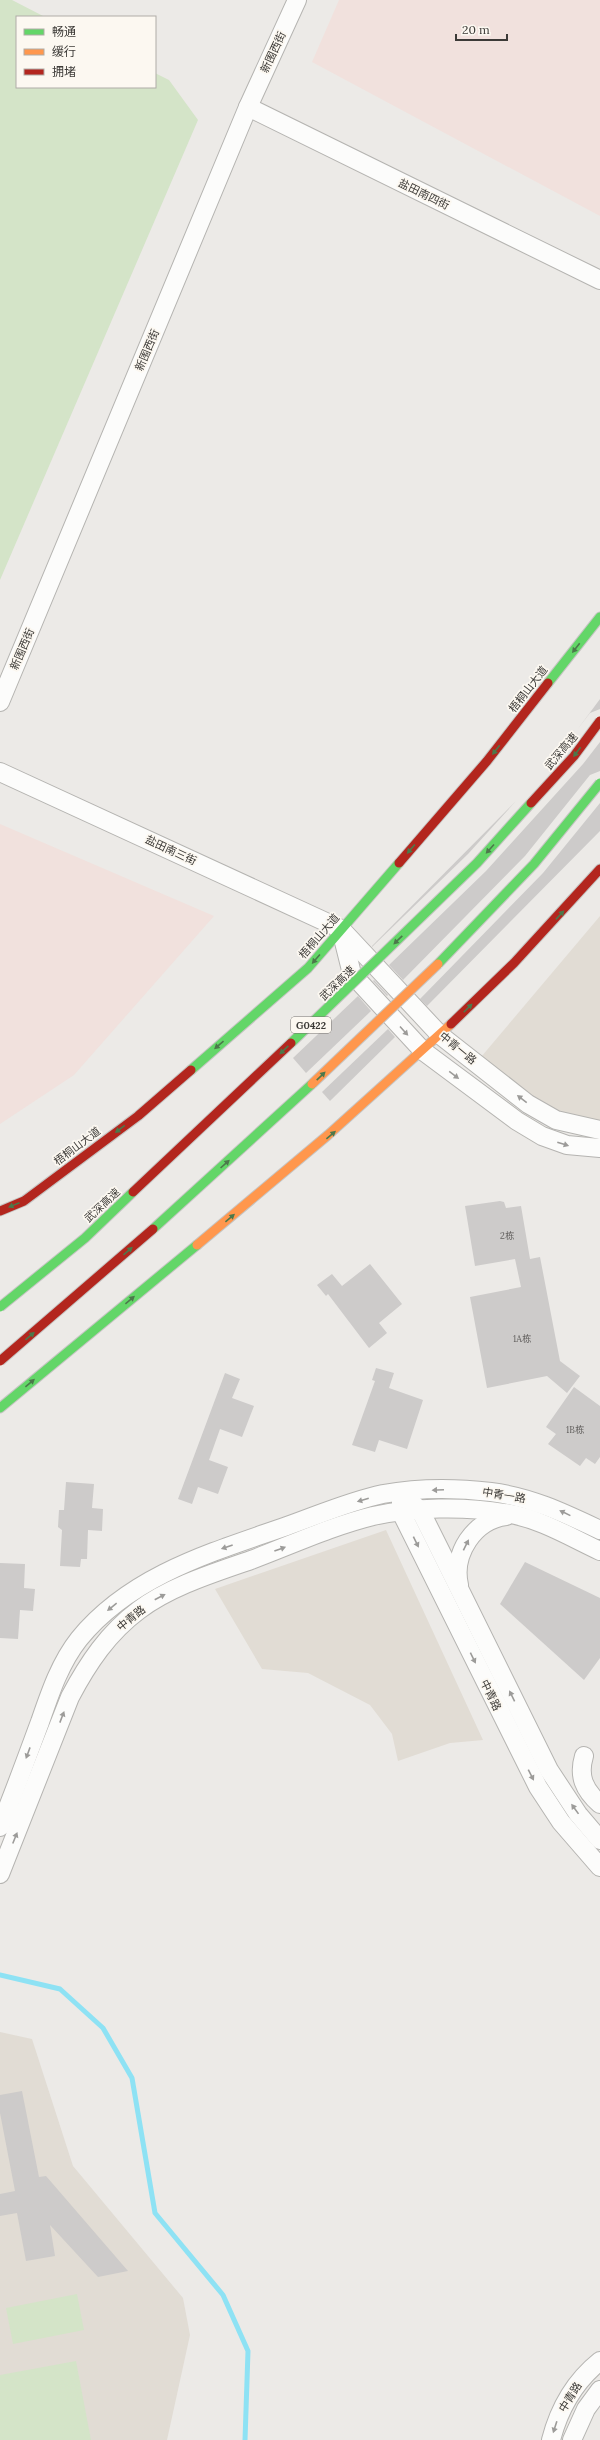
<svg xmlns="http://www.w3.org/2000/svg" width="600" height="2440" font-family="Lora,'Noto Sans SC',serif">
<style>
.industrial{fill:#f1e1dd}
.built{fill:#e1dcd4}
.green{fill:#d4e4c8}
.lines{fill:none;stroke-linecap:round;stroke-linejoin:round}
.stream{stroke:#8ee2f4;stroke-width:5}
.building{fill:#cdcbca}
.street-casing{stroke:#b5b4b1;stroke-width:20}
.fast-casing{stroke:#c6c5c3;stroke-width:11}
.slow-casing{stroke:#c6c5c3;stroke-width:11}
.jam-casing{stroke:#c6c5c3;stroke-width:11}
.street{stroke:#fcfcfb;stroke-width:18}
.fast{stroke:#63d668;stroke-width:9}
.slow{stroke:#ff974d;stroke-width:9}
.jam{stroke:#b3261e;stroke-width:9}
.fast-bridge-casing{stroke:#c6c5c3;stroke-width:11;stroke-linecap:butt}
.slow-bridge-casing{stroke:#c6c5c3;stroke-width:11;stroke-linecap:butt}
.jam-bridge-casing{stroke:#c6c5c3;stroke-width:11;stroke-linecap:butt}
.fast-bridge{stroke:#63d668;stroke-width:9}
.slow-bridge{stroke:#ff974d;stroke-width:9}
.jam-bridge{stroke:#b3261e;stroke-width:9}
.oneway{fill:#4c784b}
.oneway2{fill:#9c9b99}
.labels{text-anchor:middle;stroke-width:3.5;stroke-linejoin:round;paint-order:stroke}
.number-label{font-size:9px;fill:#605e5c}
.shield{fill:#fcf8f1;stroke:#76736f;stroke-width:1}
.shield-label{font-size:10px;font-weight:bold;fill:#3c3a37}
.street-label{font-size:11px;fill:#3c3a37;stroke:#fcf8f1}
</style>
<rect width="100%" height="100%" fill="#eceae7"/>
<g class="industrial">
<polygon points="339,0 600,0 600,216 312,62"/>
<polygon points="0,824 214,916 74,1075 0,1124"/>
</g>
<g class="built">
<polygon points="600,916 600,1134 539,1118 476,1063"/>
<polygon points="386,1530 483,1740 450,1743 398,1761 392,1734 370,1705 308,1673 262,1669 215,1589"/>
<polygon points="0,2032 32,2039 73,2166 183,2298 190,2335 167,2440 0,2440"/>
</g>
<g class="green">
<polygon points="0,0 12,0 45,17 17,17 17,87 155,87 155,73 169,80 198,120 0,580"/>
<polygon points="77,2294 84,2330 13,2344 6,2308"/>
<polygon points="76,2361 91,2440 0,2440 0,2375"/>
</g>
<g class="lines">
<polyline class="stream" points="0,1975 60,1989 103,2028 132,2078 155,2213 223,2295 248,2351 245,2440"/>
</g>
<g class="building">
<polygon points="600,699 600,709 590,713 577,730"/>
<polygon points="600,742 600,771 590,775 525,856 403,980 389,965 486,871 583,764"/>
<polygon points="516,801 468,854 372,947 372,946"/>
<polygon points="600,803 600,831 427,1006 420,999 543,873"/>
<polygon points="374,980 388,995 387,996 373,981"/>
<polygon points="358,996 371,1011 306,1073 293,1058"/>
<polygon points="388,1029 395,1037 330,1101 322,1092"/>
<polygon points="500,1201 504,1202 506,1208 521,1206 530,1259 540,1257 560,1361 580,1376 567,1393 547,1376 487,1388 470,1297 521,1287 515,1259 475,1266 465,1206"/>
<polygon points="370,1264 402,1304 379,1323 387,1333 369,1348 328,1294 326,1296 317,1285 332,1274 342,1286"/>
<polygon points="376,1368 394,1373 389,1388 423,1400 407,1449 379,1440 375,1452 352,1445 375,1381 372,1380"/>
<polygon points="225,1373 240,1379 232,1398 254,1406 242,1437 220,1429 209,1460 228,1467 218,1494 198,1487 192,1504 178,1499"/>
<polygon points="574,1387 600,1406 600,1457 595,1464 586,1458 580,1466 548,1444 556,1434 546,1427"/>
<polygon points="66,1482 94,1484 92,1508 103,1509 102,1531 88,1530 87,1559 81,1559 80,1567 60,1566 62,1530 58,1527 59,1510 64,1510"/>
<polygon points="525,1562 600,1598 600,1658 584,1680 500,1604"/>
<polygon points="0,1563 25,1564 24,1588 35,1589 33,1611 20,1610 18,1639 0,1638"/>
<polygon points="22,2091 39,2177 46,2176 128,2271 98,2277 50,2225 55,2256 26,2261 17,2213 0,2216 0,2194 15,2191 0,2113 0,2095"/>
</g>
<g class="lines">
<defs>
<g id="street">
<polyline points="248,107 600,280"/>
<polyline points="0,702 248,107 297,0"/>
<polyline points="0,772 341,929 440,1035 528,1104 556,1120 600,1130"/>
<polyline points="341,930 352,974 423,1051 517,1121 542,1136 567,1145 600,1148"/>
<polyline points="401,1501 401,1512 538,1787 561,1822 600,1867"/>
<polyline points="413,1504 420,1510 439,1548 549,1770 578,1814 600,1840"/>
<path d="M459 1585C452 1554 474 1520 506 1516"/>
<path d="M584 1756C578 1776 584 1790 600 1804"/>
<path d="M0 1827C14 1793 27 1757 40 1722 50 1693 60 1663 79 1639 131 1575 213 1552 287 1526 318 1515 350 1501 383 1494 417 1488 457 1488 491 1492 531 1497 564 1513 600 1530"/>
<path d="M0 1874 70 1697C88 1663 108 1633 139 1610 171 1586 214 1573 251 1560 291 1545 332 1526 373 1516 414 1507 464 1506 505 1513 539 1518 570 1537 600 1551"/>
<path d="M551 2440C559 2409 575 2381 600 2361"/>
<polyline points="572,2440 586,2409 600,2390"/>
</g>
<g id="fast">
<polyline points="548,683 600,617"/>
<polyline points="191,1070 308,968 399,863"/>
<polyline points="0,1408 197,1245"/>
</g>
<polyline id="slow" points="197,1245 328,1135 451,1024"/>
<g id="jam">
<polyline points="399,863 487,761 548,683"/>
<polyline points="451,1024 514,963 600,869"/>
<polyline points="0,1211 24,1201 138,1116 191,1070"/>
</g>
</defs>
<use href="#street" class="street-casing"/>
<use href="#fast" class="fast-casing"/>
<use href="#slow" class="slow-casing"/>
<use href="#jam" class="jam-casing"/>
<use href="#street" class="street"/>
<use href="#fast" class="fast"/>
<use href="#slow" class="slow"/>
<use href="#jam" class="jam"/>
<defs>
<g id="fast-bridge">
<polyline points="438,964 534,864 600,783"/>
<polyline points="291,1043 477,863 531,803"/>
<polyline points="153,1229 312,1084"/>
<polyline points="0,1307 85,1238 133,1192"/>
</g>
<polyline id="slow-bridge" points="312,1084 438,964"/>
<g id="jam-bridge">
<polyline points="531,803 574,756 600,721"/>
<polyline points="133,1192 291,1043"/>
<polyline points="0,1361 153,1229"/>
</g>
</defs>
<use href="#fast-bridge" class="fast-bridge-casing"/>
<use href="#slow-bridge" class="slow-bridge-casing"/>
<use href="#jam-bridge" class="jam-bridge-casing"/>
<use href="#fast-bridge" class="fast-bridge"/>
<use href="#slow-bridge" class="slow-bridge"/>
<use href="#jam-bridge" class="jam-bridge"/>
</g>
<defs><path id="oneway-solid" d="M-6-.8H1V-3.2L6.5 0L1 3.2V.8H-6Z"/></defs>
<g class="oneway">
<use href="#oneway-solid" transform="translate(576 648) rotate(128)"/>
<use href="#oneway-solid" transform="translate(496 750) rotate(128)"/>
<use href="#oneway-solid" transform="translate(577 752) rotate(127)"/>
<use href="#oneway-solid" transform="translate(411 849) rotate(131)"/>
<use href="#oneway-solid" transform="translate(490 849) rotate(132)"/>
<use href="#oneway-solid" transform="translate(560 915) rotate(-47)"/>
<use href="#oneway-solid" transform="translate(398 940) rotate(136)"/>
<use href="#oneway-solid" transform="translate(316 959) rotate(131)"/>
<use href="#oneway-solid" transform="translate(468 1008) rotate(-45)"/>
<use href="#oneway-solid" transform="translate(219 1045) rotate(139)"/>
<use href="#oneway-solid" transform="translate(284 1050) rotate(137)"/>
<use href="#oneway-solid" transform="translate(321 1076) rotate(-44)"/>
<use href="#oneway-solid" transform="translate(120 1129) rotate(143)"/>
<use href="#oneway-solid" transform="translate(331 1135) rotate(-40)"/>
<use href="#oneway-solid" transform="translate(225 1164) rotate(-42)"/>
<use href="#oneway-solid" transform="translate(14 1205) rotate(158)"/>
<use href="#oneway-solid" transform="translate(230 1218) rotate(-40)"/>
<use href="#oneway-solid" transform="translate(128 1251) rotate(-41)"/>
<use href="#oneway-solid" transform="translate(130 1300) rotate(-40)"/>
<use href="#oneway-solid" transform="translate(30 1336) rotate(-41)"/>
<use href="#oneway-solid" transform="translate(30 1383) rotate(-40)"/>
</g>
<g class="oneway2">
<use href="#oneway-solid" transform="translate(404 1031) rotate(48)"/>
<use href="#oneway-solid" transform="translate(454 1075) rotate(37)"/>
<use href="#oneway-solid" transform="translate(522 1099) rotate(-142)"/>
<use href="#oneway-solid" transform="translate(563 1144) rotate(18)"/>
<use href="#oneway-solid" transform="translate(438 1490) rotate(178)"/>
<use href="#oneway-solid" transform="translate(363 1500) rotate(164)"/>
<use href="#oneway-solid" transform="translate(565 1513) rotate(-154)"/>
<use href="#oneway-solid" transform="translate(416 1542) rotate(64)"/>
<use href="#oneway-solid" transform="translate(466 1545) rotate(-64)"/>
<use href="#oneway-solid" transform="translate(227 1547) rotate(161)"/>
<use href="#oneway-solid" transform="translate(280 1549) rotate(-20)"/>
<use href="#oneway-solid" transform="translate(160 1597) rotate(-28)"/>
<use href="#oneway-solid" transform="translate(112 1607) rotate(141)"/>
<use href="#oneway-solid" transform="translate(473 1658) rotate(64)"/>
<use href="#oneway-solid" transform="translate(512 1696) rotate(-116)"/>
<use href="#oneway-solid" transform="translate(62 1717) rotate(-69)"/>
<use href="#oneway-solid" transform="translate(28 1753) rotate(110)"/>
<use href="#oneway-solid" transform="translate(531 1775) rotate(63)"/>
<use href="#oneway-solid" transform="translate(575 1809) rotate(-126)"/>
<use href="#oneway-solid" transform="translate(15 1838) rotate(-68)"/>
<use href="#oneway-solid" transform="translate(555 2427) rotate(108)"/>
</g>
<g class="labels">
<g class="number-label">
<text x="507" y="1239">2栋</text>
<text x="522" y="1342">1A栋</text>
<text x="575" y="1433">1B栋</text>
</g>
<rect class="shield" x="291" y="1017" width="40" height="16" rx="3"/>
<g class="shield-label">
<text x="311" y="1029">G0422</text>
</g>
<g class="street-label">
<text transform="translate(273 52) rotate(-65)" y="4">新围西街</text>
<text transform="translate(424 194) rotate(26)" y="4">盐田南四街</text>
<text transform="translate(147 350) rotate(-67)" y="4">新围西街</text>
<text transform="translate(22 649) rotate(-67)" y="4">新围西街</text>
<text transform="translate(528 689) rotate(-52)" y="4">梧桐山大道</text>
<text transform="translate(561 751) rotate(-50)" y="4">武深高速</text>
<text transform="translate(171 850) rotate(25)" y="4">盐田南三街</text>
<text transform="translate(319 936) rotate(-49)" y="4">梧桐山大道</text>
<text transform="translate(337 983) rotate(-44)" y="4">武深高速</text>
<text transform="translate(458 1048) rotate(39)" y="4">中青一路</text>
<text transform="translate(77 1146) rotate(-37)" y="4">梧桐山大道</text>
<text transform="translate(102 1205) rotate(-43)" y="4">武深高速</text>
<text transform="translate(504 1495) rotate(9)" y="4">中青一路</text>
<text transform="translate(131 1618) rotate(-39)" y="4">中青路</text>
<text transform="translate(491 1695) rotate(64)" y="4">中青路</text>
<text transform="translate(570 2397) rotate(-58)" y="4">中青路</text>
</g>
</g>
<rect x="16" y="16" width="140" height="72" fill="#fcf8f1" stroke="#afaca7"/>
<rect x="24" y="29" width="20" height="6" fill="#63d668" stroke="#afaca7"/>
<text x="52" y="36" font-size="12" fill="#3c3a37">畅通</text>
<rect x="24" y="49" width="20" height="6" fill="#ff974d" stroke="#afaca7"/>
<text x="52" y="56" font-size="12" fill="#3c3a37">缓行</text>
<rect x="24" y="69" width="20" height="6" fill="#b3261e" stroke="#afaca7"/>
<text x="52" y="76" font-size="12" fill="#3c3a37">拥堵</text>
<path d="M456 34v6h51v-6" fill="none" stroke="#3c3a37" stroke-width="2"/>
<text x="462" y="34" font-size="12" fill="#3c3a37" stroke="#fcf8f1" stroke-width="3" paint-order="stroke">20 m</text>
</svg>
